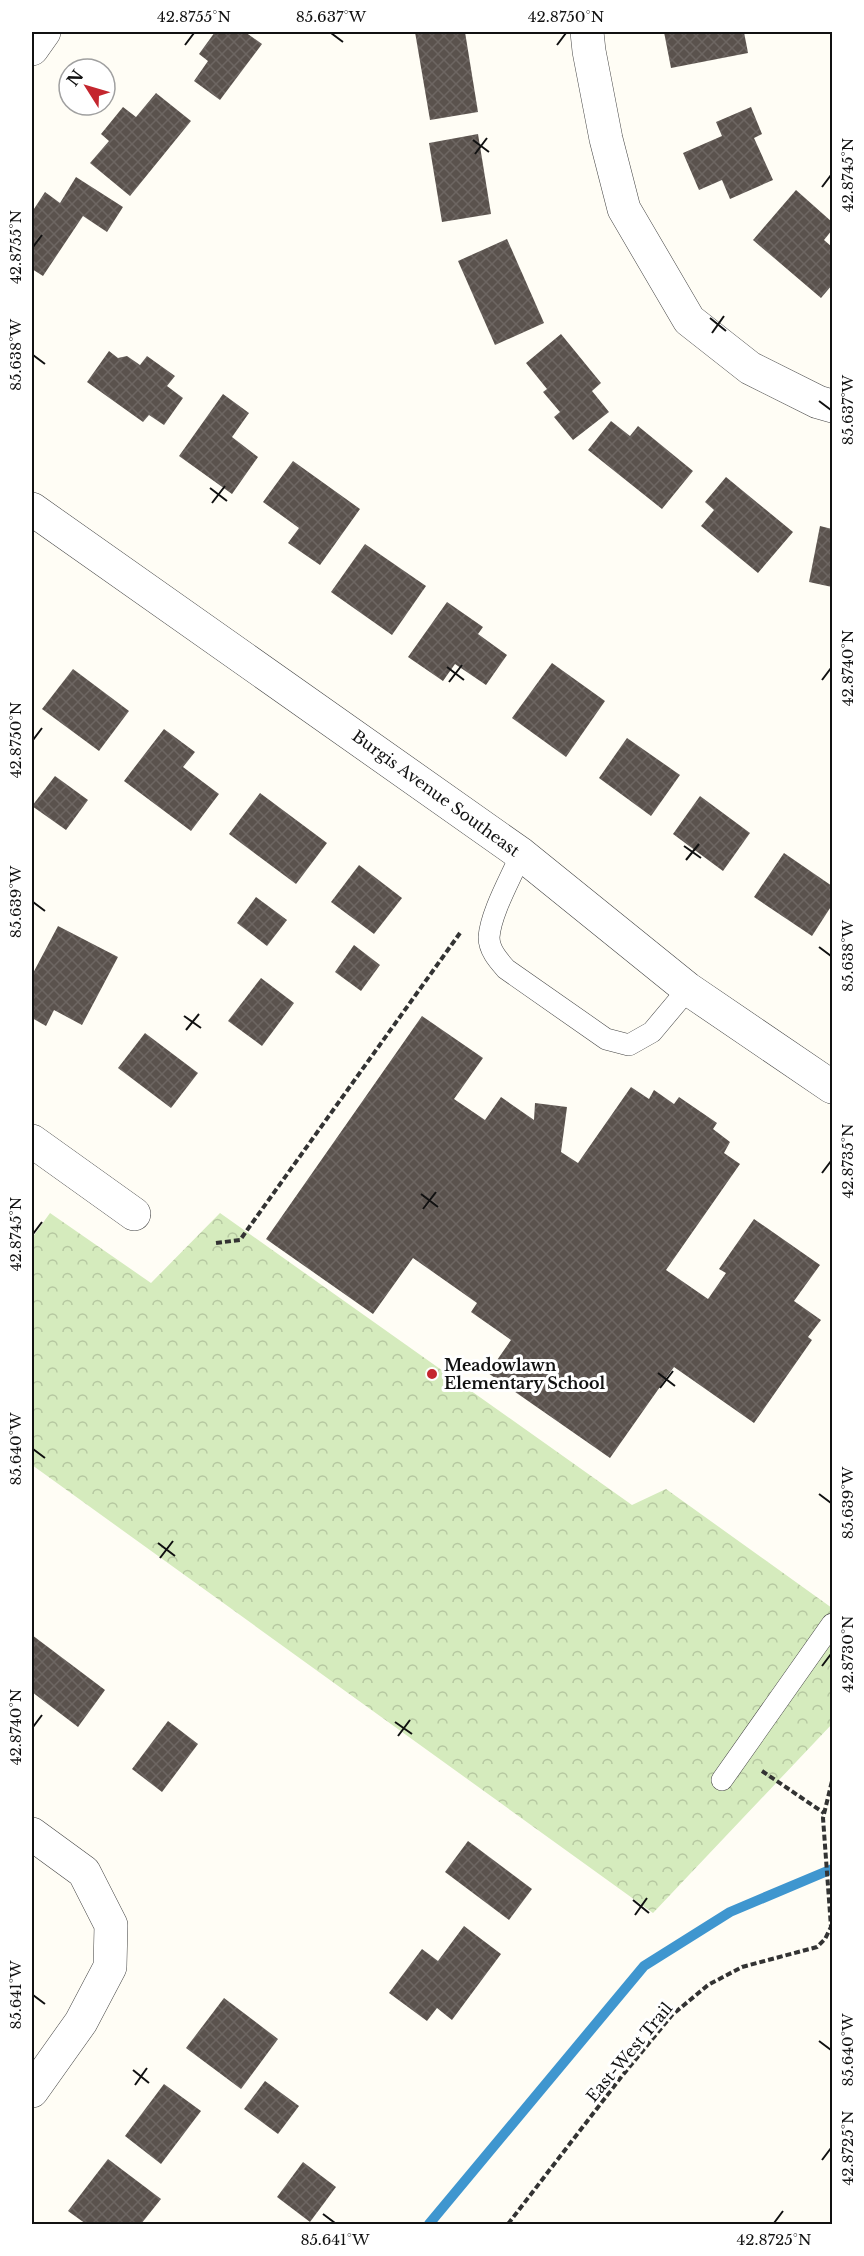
<svg xmlns="http://www.w3.org/2000/svg" width="864" height="2256" font-family="'Libre Baskerville',serif">
<style>
.park{fill:url(#park-crowns)}
.lines{fill:none;stroke-linecap:round;stroke-linejoin:round}
.stream{stroke:#3f96cf;stroke-width:10}
.building{fill:url(#building-cross-hatch)}
.lane-casing{stroke:#444;stroke-width:22}
.street-casing{stroke:#444;stroke-width:34}
.path{stroke:#333;stroke-width:4;stroke-dasharray:6 3;stroke-linecap:butt}
.lane{stroke:#fff;stroke-width:21}
.street{stroke:#fff;stroke-width:33}
.ticks{fill:none;stroke:#111;stroke-width:2}
.poi-dot{fill:#c4262e;stroke:#fff;stroke-width:2}
.labels{text-anchor:middle;stroke-width:6;stroke-linejoin:round;paint-order:stroke}
.street-label{font-size:16px;fill:#111;stroke:#fff}
.poi-label{font-size:16px;font-weight:bold;fill:#111;stroke:#fff;text-anchor:start}
.neatline{fill:none;stroke:#111;stroke-width:2}
.ticks-label{font-size:15px;text-anchor:middle;fill:#111}
</style>
<defs>
<pattern id="park-crowns" width="20" height="18" patternUnits="userSpaceOnUse" patternTransform="scale(1.5)"><rect width="20" height="18" fill="#d5ebbd"/><path d="M2 6a3 3 0 1 1 6 0M12 15a3 3 0 1 1 6 0" fill="none" stroke="#b6c8a1"/></pattern>
<pattern id="building-cross-hatch" width="8" height="8" patternUnits="userSpaceOnUse" patternTransform="scale(1.5)"><rect width="8" height="8" fill="#5a524d"/><path d="M0 0l8 8M0 8l8-8" fill="none" stroke="#6d6662"/></pattern>
</defs>
<rect width="100%" height="100%" fill="#fffdf5"/>
<polygon class="park" points="50,1213 151,1283 220,1213 632,1505 666,1489 832,1608 832,1724 653,1913 32,1465 32,1238"/>
<g class="lines">
<polyline class="stream" points="429,2224 644,1966 730,1912 832,1869"/>
</g>
<g class="building">
<polygon points="215,32 245,32 262,44 220,100 194,81 208,61 199,54"/>
<polygon points="415,32 465,32 478,112 430,120"/>
<polygon points="664,32 744,32 748,53 671,68"/>
<polygon points="156,93 191,121 130,196 90,163 109,141 101,134 123,107 136,117"/>
<polygon points="751,107 762,134 754,138 773,180 730,199 722,180 699,190 683,153 722,136 716,122"/>
<polygon points="478,134 491,214 442,222 429,143"/>
<polygon points="76,177 123,207 107,232 83,216 43,276 32,269 32,212 45,192 60,203"/>
<polygon points="796,190 832,222 832,230 824,240 832,247 832,285 821,298 753,240"/>
<polygon points="507,239 544,323 495,345 458,261"/>
<polygon points="561,334 601,383 592,391 609,412 573,440 554,417 560,412 543,392 547,389 526,363"/>
<polygon points="109,351 118,358 127,356 140,365 147,356 175,376 167,386 183,398 164,425 149,415 143,422 87,382"/>
<polygon points="223,394 249,413 232,437 258,457 232,494 179,456"/>
<polygon points="611,421 630,436 638,426 693,471 662,509 588,450"/>
<polygon points="293,461 360,509 320,565 288,543 299,528 263,502"/>
<polygon points="726,477 793,532 758,573 701,526 714,510 705,502"/>
<polygon points="820,526 832,529 832,587 809,582"/>
<polygon points="365,544 426,586 392,635 331,592"/>
<polygon points="447,602 483,627 478,634 507,655 486,685 455,664 443,681 408,657"/>
<polygon points="552,663 605,701 566,757 512,718"/>
<polygon points="73,669 129,711 99,751 42,709"/>
<polygon points="164,729 195,752 183,767 219,794 191,831 124,781"/>
<polygon points="627,738 680,775 651,816 599,778"/>
<polygon points="55,776 88,800 66,830 32,806"/>
<polygon points="260,793 327,843 296,884 229,834"/>
<polygon points="700,796 750,833 723,871 673,834"/>
<polygon points="784,853 832,886 832,905 812,936 754,897"/>
<polygon points="359,865 402,898 374,934 331,902"/>
<polygon points="256,897 287,920 267,946 237,923"/>
<polygon points="58,926 118,957 82,1025 54,1010 46,1026 32,1018 32,975"/>
<polygon points="354,945 380,965 361,991 335,972"/>
<polygon points="261,978 294,1003 262,1046 228,1021"/>
<polygon points="422,1016 483,1058 454,1099 485,1120 501,1097 534,1120 535,1103 567,1107 561,1152 578,1163 631,1087 649,1099 654,1090 674,1104 679,1097 717,1123 713,1129 730,1142 724,1153 740,1164 666,1270 708,1299 726,1273 719,1269 754,1219 820,1265 794,1301 821,1320 808,1337 812,1340 754,1423 674,1367 610,1458 488,1373 511,1340 471,1312 477,1303 413,1258 373,1314 266,1239"/>
<polygon points="145,1033 198,1073 171,1108 118,1068"/>
<polygon points="32,1635 105,1690 78,1727 32,1692"/>
<polygon points="168,1721 198,1744 162,1792 132,1769"/>
<polygon points="468,1841 532,1889 509,1920 445,1872"/>
<polygon points="464,1926 501,1954 452,2020 437,2008 427,2021 389,1993 422,1949 438,1961"/>
<polygon points="224,1998 278,2039 241,2089 186,2048"/>
<polygon points="265,2081 299,2106 278,2134 244,2109"/>
<polygon points="164,2084 201,2111 161,2164 125,2136"/>
<polygon points="108,2159 161,2199 141,2224 86,2224 68,2211"/>
<polygon points="303,2162 336,2187 310,2222 277,2197"/>
</g>
<g class="lines">
<defs>
<g id="lane">
<path d="M521 854C511 878 491 912 489 937 489 950 498 960 506 969L606 1039 629 1045 652 1032 688 989"/>
<polyline points="722,1780 832,1624"/>
</g>
<g id="street">
<polyline points="587,32 589,51 606,139 624,209 689,320 750,368 818,402 832,406"/>
<polyline points="32,49 44,32"/>
<polyline points="32,509 521,854 688,989 832,1087"/>
<polyline points="32,1141 134,1214"/>
<polyline points="32,1834 84,1872 111,1925 110,1967 81,2022 32,2091"/>
</g>
</defs>
<use href="#lane" class="lane-casing"/>
<use href="#street" class="street-casing"/>
<g class="path">
<polyline points="216,1243 240,1240 460,933"/>
<polyline points="762,1771 824,1813"/>
<polyline points="508,2224 622,2076 672,2015 708,1985 742,1967 817,1947 825,1939 831,1927 823,1818 832,1781"/>
</g>
<use href="#lane" class="lane"/>
<use href="#street" class="street"/>
</g>
<path class="ticks" d="M331 33 343 42M185 45 194 33M557 45 566 33M473 140 489 152M475 154 487 138M822 187 831 175M33 247 42 235M710 318 726 331M712 333 724 316M33 355 45 364M819 401 831 410M210 488 227 501M212 503 225 486M447 667 464 680M822 680 831 668M449 682 462 665M33 740 42 728M684 846 701 858M686 860 699 844M33 902 45 911M819 947 831 956M184 1016 201 1028M186 1030 199 1014M822 1173 831 1161M421 1194 438 1207M423 1209 436 1192M33 1234 42 1222M658 1373 675 1386M660 1388 673 1371M33 1449 45 1458M819 1494 831 1503M158 1543 175 1556M160 1558 173 1541M822 1666 831 1654M395 1722 412 1734M33 1727 42 1715M398 1736 410 1720M633 1900 649 1913M635 1915 647 1898M33 1995 45 2004M819 2041 831 2050M133 2070 149 2083M135 2085 147 2068M822 2160 831 2148M323 2214 335 2223M774 2223 783 2211"/>
<circle class="poi-dot" cx="432" cy="1374" r="6"/>
<g class="labels">
<g class="street-label">
<text transform="translate(436 793) rotate(36)" y="6">Burgis Avenue Southeast</text>
<text transform="translate(629 2052) rotate(-50)" y="6">East-West Trail</text>
</g>
<g class="poi-label">
<text x="444" y="1371">Meadowlawn<tspan x="444" dy="18">Elementary School</tspan></text>
</g>
</g>
<rect width="864" height="2256" fill="none" stroke="#ffffff" stroke-width="66"/>
<g transform="translate(87 87) rotate(307)"><circle r="28" fill="#ffffff" stroke="#a0a0a0" stroke-width="1.5"/>
<path d="M0-4.5L10 22L0 15L-10 22Z" fill="#c4262e"/>
<text y="-9" font-size="16" font-weight="bold" text-anchor="middle" fill="#111111">N</text>
</g>
<rect x="33" y="33" width="798" height="2190" class="neatline"/>
<g class="ticks-label">
<text x="194" y="22">42.8755°N</text>
<text x="331" y="22">85.637°W</text>
<text x="566" y="22">42.8750°N</text>
<text transform="translate(848 175) rotate(-90)" y="5">42.8745°N</text>
<text transform="translate(16 247) rotate(-90)" y="5">42.8755°N</text>
<text transform="translate(16 355) rotate(-90)" y="5">85.638°W</text>
<text transform="translate(848 410) rotate(-90)" y="5">85.637°W</text>
<text transform="translate(848 668) rotate(-90)" y="5">42.8740°N</text>
<text transform="translate(16 740) rotate(-90)" y="5">42.8750°N</text>
<text transform="translate(16 902) rotate(-90)" y="5">85.639°W</text>
<text transform="translate(848 956) rotate(-90)" y="5">85.638°W</text>
<text transform="translate(848 1161) rotate(-90)" y="5">42.8735°N</text>
<text transform="translate(16 1234) rotate(-90)" y="5">42.8745°N</text>
<text transform="translate(16 1449) rotate(-90)" y="5">85.640°W</text>
<text transform="translate(848 1503) rotate(-90)" y="5">85.639°W</text>
<text transform="translate(848 1654) rotate(-90)" y="5">42.8730°N</text>
<text transform="translate(16 1727) rotate(-90)" y="5">42.8740°N</text>
<text transform="translate(16 1995) rotate(-90)" y="5">85.641°W</text>
<text transform="translate(848 2050) rotate(-90)" y="5">85.640°W</text>
<text transform="translate(848 2148) rotate(-90)" y="5">42.8725°N</text>
<text x="335" y="2245">85.641°W</text>
<text x="774" y="2245">42.8725°N</text>
</g>
</svg>
